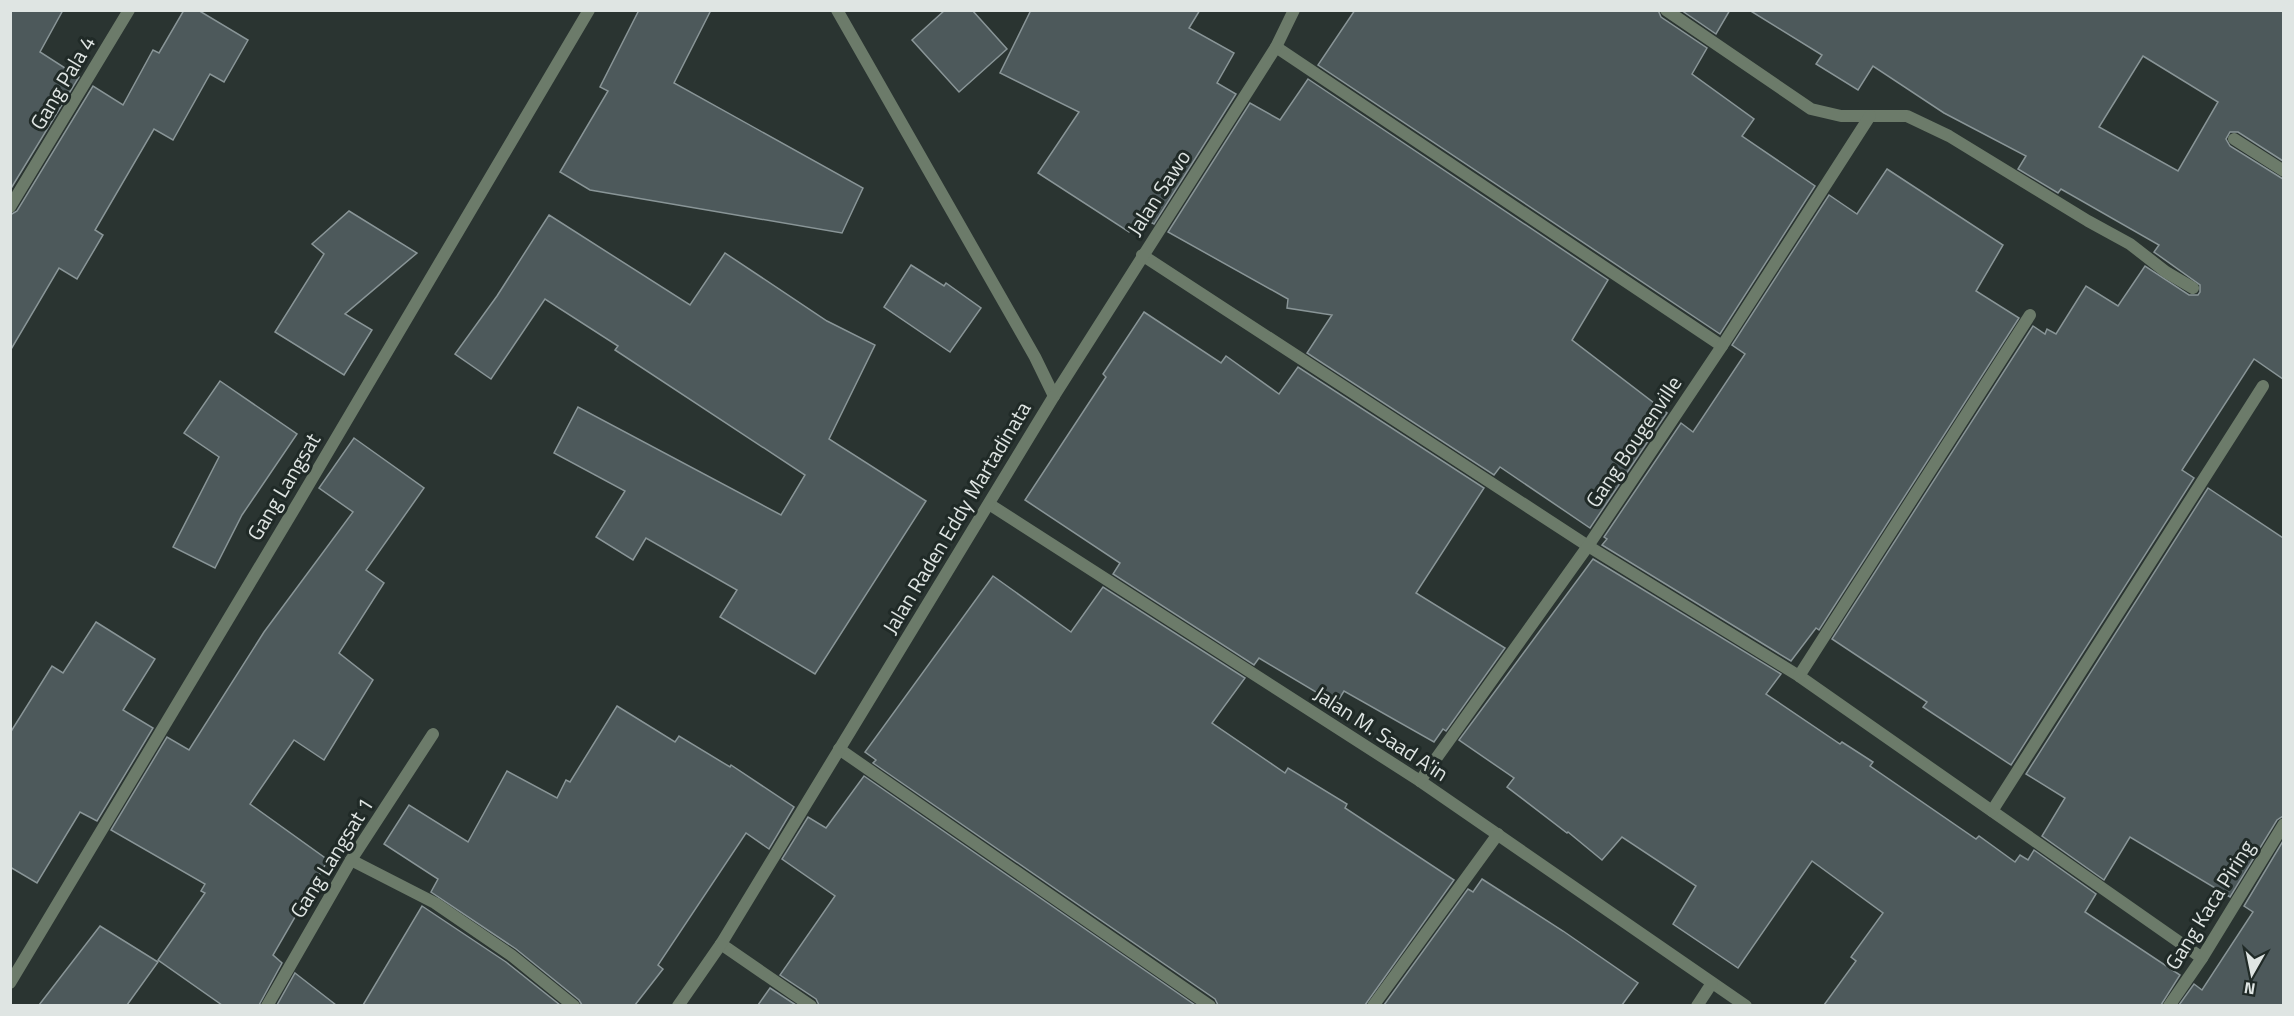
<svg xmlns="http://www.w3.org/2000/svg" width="2294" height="1016" font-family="'Titillium Web',sans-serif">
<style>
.building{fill:#4d595b;stroke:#899597;stroke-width:1.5;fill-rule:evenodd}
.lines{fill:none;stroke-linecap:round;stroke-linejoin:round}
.service{stroke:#6c7b6a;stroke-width:12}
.minor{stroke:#6c7b6a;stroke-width:12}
.labels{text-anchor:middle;stroke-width:6;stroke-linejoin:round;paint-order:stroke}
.street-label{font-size:21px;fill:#dfe5e3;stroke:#202a27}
</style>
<rect width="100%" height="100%" fill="#2a3431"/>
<g class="building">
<polygon points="10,10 63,10 40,52 79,77 10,190"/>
<polygon points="184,10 198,10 248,40 224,82 210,74 173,140 154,129 95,230 103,235 77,279 59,268 10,351 10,215 17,211 93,86 123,105 153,50 159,53"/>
<polygon points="639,10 711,10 674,83 863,188 842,233 590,190 560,172 608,91 600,87"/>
<polygon points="945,10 972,10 1007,49 959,92 912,40"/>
<polygon points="1031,10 1200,10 1189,28 1234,53 1217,83 1236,94 1154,224 1139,216 1129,232 1038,173 1079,112 1000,73"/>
<polygon points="1355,10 1658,10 1661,17 1707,48 1692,74 1754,119 1742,136 1815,186 1720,334 1318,65"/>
<polygon points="1681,10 1730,10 1716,34"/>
<path d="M1749 10H2283V161L2238 132H2230L2226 139 2230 146 2283 179V379L2254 359 2182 470 2194 478 2011 765 1923 707 1927 702 1832 639 2033 326 2045 334 2047 329 2056 334 2086 286 2118 306 2145 266 2189 295H2198L2200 292V285L2154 252 2159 245 2061 189 2058 193 2018 169 2026 156 1944 113 1873 66 1858 90 1816 64 1822 55ZM2143 56 2218 102 2178 171 2099 127Z"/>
<polygon points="1308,79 1608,280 1572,340 1667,413 1590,528 1500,467 1494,475 1307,353 1332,315 1287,308 1288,299 1168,232 1250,103 1280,120"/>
<polygon points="1887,169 2003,245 1976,291 2019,318 1819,630 1816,628 1791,661 1602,545 1607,539 1604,537 1681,423 1693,432 1745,354 1732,345 1829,195 1857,214"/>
<polygon points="349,211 417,253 345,314 372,330 344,375 275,332 324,254 312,244"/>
<polygon points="549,215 690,305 725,253 827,321 875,345 829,439 926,501 815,674 720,617 737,590 646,538 633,560 596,537 625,491 554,453 578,407 781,515 805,475 615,350 618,346 545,299 491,379 455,354 497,296"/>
<polygon points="911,265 944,286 946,283 981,308 950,352 884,307"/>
<polygon points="1144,312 1221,363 1226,356 1279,394 1298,367 1484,488 1416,593 1505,648 1446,731 1443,729 1434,742 1344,691 1336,704 1259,658 1254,665 1113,574 1120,563 1025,500 1106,377 1103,374"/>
<polygon points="220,381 297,434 242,515 215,568 173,547 219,457 184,433"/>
<polygon points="354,438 424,488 366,570 384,583 339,653 373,680 324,760 294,740 250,804 328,860 273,955 282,963 259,1005 222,1005 158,960 205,893 201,891 205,884 111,830 167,737 189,750 264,632 353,512 319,488"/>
<polygon points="2208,488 2283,538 2283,816 2277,820 2230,897 2130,837 2104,880 2042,836 2065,798 2026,774"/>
<polygon points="1593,559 1781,674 1766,694 1840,744 1842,742 1873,762 1870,766 1976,839 1979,836 2015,862 2020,855 2028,860 2034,850 2096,894 2085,912 2180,975 2161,1005 1824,1005 1856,961 1851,957 1883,913 1812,861 1738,968 1673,924 1696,886 1622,837 1602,860 1568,832 1567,833 1507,787 1514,778 1459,740"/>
<polygon points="993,576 1071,632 1103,587 1245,678 1212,723 1285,773 1288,768 1347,804 1345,808 1454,880 1365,1005 1218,1005 1215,999 873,763 876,760 865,752"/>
<polygon points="96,622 155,659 123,710 153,728 97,821 80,812 37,883 10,867 10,733 52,666 63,673"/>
<polygon points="617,706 675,742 679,736 730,767 731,765 794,807 769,849 746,833 658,965 663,969 635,1005 582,1005 579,1000 516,949 431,892 438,879 384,844 409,805 468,842 507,771 557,798 566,780 570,782"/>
<polygon points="864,776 1195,1005 819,1005 816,999 780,975 835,896 782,859 808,817 826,828"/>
<polygon points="2283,841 2283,1005 2179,1005 2194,984 2202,990 2253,912 2244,906"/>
<polygon points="1482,879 1563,931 1638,983 1622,1005 1384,1005 1468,889 1473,892"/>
<polygon points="422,906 506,962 560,1005 363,1005"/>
<polygon points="100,926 158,962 127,1005 39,1005"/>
<polygon points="295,973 336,1005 277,1005"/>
<polygon points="770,988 796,1005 758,1005"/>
</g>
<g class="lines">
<g class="service">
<polyline points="839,749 1210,1006"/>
<polyline points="721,944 811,1006"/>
</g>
<g class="minor">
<polyline points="837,10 1035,357 1054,396"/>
<polyline points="1666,10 1811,109 1841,116 1907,116 1949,136 2088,221 2130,244 2166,272 2193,288"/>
<polyline points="1276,47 1722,346"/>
<polyline points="2234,139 2284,171"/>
<polyline points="10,207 129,10"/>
<polyline points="1142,255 1588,546 1799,676 2202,958"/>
<polyline points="989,504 1420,781 1746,1006"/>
<polyline points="1799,676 2030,315"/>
<polyline points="1420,781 1588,546 1722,346 1870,116"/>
<polyline points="1992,811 2263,386"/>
<polyline points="351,860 435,903 511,955 574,1006"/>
<polyline points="10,983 299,501 589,10"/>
<polyline points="267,1006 351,860 433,734"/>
<polyline points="678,1006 721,944 1054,396 1276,47 1294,10"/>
<polyline points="1373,1006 1498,834"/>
<polyline points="1697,1006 1712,983"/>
<polyline points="2169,1006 2202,958 2284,824"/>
</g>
</g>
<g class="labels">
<g class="street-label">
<text transform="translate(63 83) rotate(-59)" y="7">Gang Pala 4</text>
<text transform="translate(1159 193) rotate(-57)" y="7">Jalan Sawo</text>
<text transform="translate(1634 442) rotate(-56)" y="7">Gang Bougenville</text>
<text transform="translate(284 487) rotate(-59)" y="7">Gang Langsat</text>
<text transform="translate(957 518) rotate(-59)" y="7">Jalan Raden Eddy Martadinata</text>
<text transform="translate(1381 734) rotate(33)" y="7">Jalan M. Saad A'in</text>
<text transform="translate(332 858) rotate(-58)" y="7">Gang Langsat 1</text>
<text transform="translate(2210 905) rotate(-58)" y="7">Gang Kaca Piring</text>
</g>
</g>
<rect width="2294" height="1016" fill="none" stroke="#dfe5e3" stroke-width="24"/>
<g transform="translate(2252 974) rotate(189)" stroke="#202a27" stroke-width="4.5" paint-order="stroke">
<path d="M0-4.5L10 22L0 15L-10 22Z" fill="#dfe5e3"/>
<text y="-9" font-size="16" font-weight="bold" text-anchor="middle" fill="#dfe5e3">N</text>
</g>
</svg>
